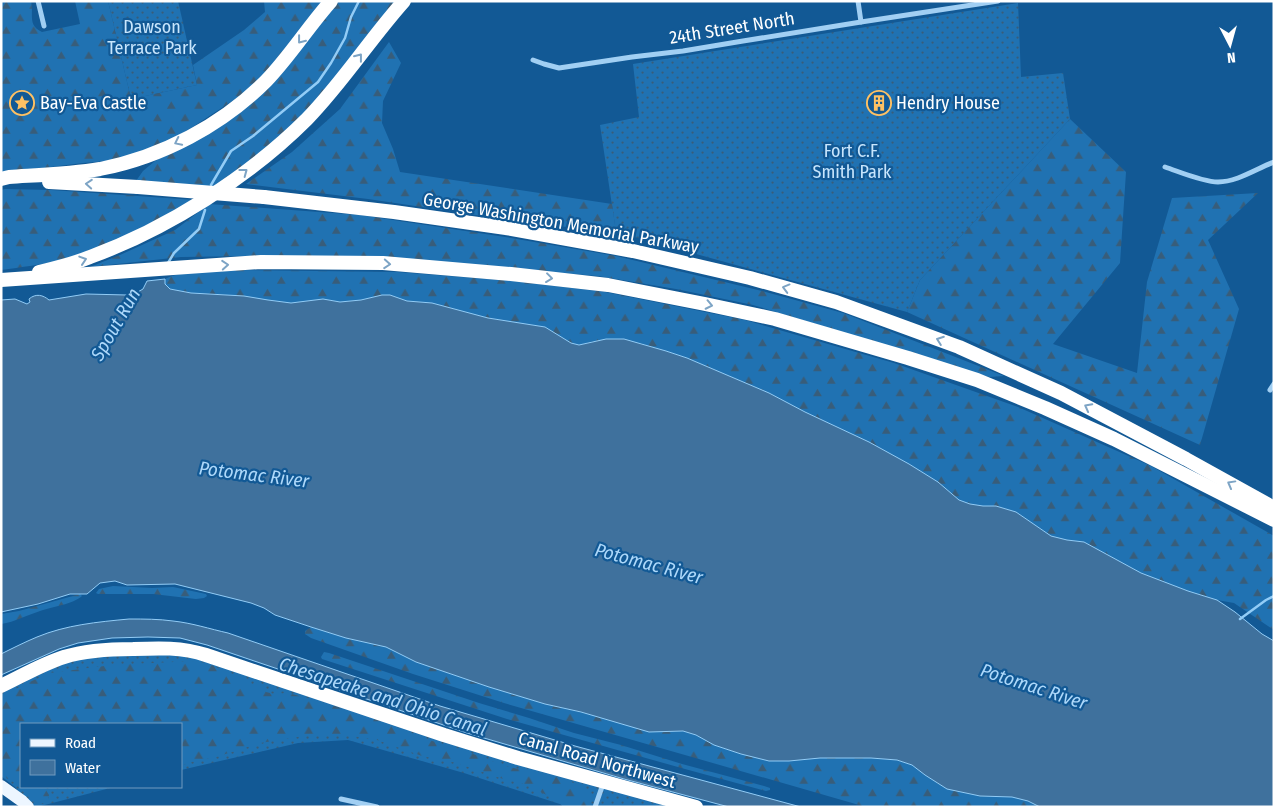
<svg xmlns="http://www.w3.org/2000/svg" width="1275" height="808" font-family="'Fira Sans Condensed',sans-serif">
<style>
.grass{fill:url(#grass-dots)}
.forest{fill:url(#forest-firs)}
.water{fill:#3f719d;stroke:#92ccf6}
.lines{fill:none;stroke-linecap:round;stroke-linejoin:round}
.stream{stroke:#92ccf6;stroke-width:2.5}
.street{stroke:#a1cff3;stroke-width:5}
.primary{stroke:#edf6ff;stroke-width:12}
.highway{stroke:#fff;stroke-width:14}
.highway-bridge{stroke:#fff;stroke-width:14}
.oneway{stroke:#7da4c5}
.labels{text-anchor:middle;stroke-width:4.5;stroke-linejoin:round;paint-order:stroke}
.park-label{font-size:18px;fill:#c8e6fd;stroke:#125995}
.street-label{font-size:18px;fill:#fff;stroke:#125995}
.poi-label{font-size:18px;fill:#fff;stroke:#125995;text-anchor:start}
.water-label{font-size:19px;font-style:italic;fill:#add8fa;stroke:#125995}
</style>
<defs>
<pattern id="grass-dots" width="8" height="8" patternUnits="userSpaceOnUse" patternTransform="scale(1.25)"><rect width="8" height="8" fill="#2072b2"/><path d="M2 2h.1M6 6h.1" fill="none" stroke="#385d7a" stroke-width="1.8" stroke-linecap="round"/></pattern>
<pattern id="forest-firs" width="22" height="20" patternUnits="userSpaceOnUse" patternTransform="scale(1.25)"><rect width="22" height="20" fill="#2072b2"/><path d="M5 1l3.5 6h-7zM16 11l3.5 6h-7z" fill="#385d7a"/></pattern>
</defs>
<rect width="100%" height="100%" fill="#125995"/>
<g class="grass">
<polygon points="108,1 178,1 197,85 131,99"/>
<polygon points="1018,3 1021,77 1063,73 1070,119 920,280 907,312 616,232 600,125 639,117 633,64"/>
<polygon points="106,653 185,654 680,807 569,807 464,773 348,740 298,743 181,770 181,724 21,724 21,787 114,787 37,807 33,807 15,787 1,776 1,691 41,669"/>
</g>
<g class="forest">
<path d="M1 1H31C34 14 27 25 42 32L80 24 75 1H108L131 99 197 85 193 65 244 30 265 12 264 1H324L268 70 249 90 191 128 168 141 118 160 83 163 1 173Z"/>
<polygon points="337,1 398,1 310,108 269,146 216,187 136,181 143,171 155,161 180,148 214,128"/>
<polygon points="389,42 401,63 383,101 382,123 393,149 400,172 612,204 616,232 538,224 368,199 246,184 292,152 340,109"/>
<polygon points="1070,119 1126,172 1120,263 1053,344 1137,373 1147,282 1172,198 1258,193 1208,240 1239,309 1200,445 907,312 920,280"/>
<path d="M5 189 51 190 195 200C153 224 109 249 62 260 42 265 21 267 1 270V190Z"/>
<polygon points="209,204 360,215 505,237 616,256 762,291 843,313 1004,376 989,377 753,305 676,289 598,276 358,256 247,256 181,257 90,267 120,255 175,230"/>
<path d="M237 270 397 272 513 281 605 292 745 320 894 363 1018 407 1151 466 1274 536V630L1234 603 1217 600 1188 591 1141 573 1084 542 1067 540 1051 536 1016 512 996 506H983L970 504 959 500 938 482 909 464 869 442 805 412 769 393 687 358 640 343 593 341 580 345 571 343 545 327 488 318 432 303 407 301 390 295 361 300 340 302 323 299 291 303 219 294 191 293 170 289 165 284V279C181 270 218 271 237 270Z"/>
<polygon points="113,586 152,588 173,587 206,594 207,596 204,598 196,599 153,594 98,594 96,593 99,589"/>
<path d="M80 594 82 596C73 604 52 607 40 611 27 615 15 622 1 624V614L19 611Z"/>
<polygon points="311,627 346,638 386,647 416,662 489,687 545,704 664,732 683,731 696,735 714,745 741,754 769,761 789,761 820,758 871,758 897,760 912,765 925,775 947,789 980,796 1012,797 1028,801 1040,807 866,807 504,703 413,674 311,638 305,634 305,631"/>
<polygon points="324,652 329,653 479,703 529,718 574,733 621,745 682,764 764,786 770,788 770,790 766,791 685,769 507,719 322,659 321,657"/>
<polygon points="195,661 210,664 229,674 238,675 242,676 250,685 255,684 258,685 266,692 274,694 288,693 322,702 379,720 432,741 460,749 505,766 527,771 539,771 567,780 578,785 590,795 591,800 588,807 563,807 559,802 551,797 524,784 500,778 457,763 422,756 377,740 353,736 316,734 260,743 216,757 191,762 181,766 181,724 21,724 21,787 44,787 49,795 48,800 44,803 37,803 33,801 16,784 1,773 1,697 25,684 50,673 112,665"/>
</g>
<g class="water">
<path d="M165 279V284L170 289 191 293 244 296 268 300 291 303 323 299 340 302 361 300 382 295H390L407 301 432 303 488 318 545 327 571 343 579 345 606 339H624L666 351 687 358 769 393 805 412 869 442 909 464 938 482 959 500 970 504 983 506H996L1016 512 1051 536 1067 540 1084 542 1141 573 1188 591 1217 600 1235 612 1262 634 1274 641V807H1040L1028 801 1012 797 980 796 947 789 925 775 912 765 897 760 871 758H820L789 761H769L741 754 714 745 696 735 683 731 649 732 581 712 545 704 489 687 416 662 386 647 346 638 311 627 275 615 264 608 251 603 175 584 127 585 115 581 100 583 87 594H70L38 604 1 612V300L15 299 27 304 30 302 29 299C36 293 43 295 49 300L86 294 127 295 136 293 143 289 147 281Z"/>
<path d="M129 619C144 619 159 619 173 621 192 623 210 629 228 633L440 706 575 746 801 807H729L624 779 467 733 207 645 180 638 148 637 112 638 78 643 59 649 1 675V654C13 648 25 642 37 637 66 625 97 622 129 619Z"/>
</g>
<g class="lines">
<g class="stream">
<polyline points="211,185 231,151 253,136 318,82 331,63 345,38 351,17 359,1"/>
<polyline points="168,263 174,253 199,229 205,210"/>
<polyline points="1240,619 1266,600 1274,596"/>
</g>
<g class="street">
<polyline points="38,1 44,26"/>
<polyline points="858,1 861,22"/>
<polyline points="533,60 544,64 559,68 632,57 683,51 743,41 861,22 998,1"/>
<path d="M1165 167C1180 172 1203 182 1218 182 1237 182 1256 169 1274 162"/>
<polyline points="1270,390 1274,384"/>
<polyline points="341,799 377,807"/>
<polyline points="595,807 603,784"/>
</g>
<polyline class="primary" points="1,786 22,801 28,807"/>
<g class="highway">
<path d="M1 179 9 177C39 175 70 174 100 169 162 157 222 125 266 81 290 56 308 27 331 1"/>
<polyline points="49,182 138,187"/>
<polyline points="264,197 394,212 506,228 633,251 750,278 836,302 959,347 1061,393 1186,459 1274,508"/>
<path d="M39 272C56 268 73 264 90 257 167 229 249 177 307 119 343 82 370 39 404 1"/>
<polyline points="1,280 261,262 383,263 511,274 608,285 705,304 775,319 908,358 977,380 1045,408 1114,439 1274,520"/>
<path d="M1 686C22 676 42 664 64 657 87 650 110 649 133 649 158 648 182 647 206 655L444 735 518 758 696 807"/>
</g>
<polyline class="highway-bridge" points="138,187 264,197"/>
</g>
<defs><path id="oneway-chevron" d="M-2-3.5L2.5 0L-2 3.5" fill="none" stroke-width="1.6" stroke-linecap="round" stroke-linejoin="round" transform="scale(1.25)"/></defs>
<g class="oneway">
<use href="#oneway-chevron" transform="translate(301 40) rotate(128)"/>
<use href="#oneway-chevron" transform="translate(359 57) rotate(-52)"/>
<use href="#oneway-chevron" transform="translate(178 142) rotate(154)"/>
<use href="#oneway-chevron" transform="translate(244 172) rotate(-37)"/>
<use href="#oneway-chevron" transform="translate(89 184) rotate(-176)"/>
<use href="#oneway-chevron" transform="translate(83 260) rotate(-18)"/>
<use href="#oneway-chevron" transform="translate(387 264) rotate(4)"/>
<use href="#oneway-chevron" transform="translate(225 265) rotate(-4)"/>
<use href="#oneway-chevron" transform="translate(549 278) rotate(7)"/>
<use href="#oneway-chevron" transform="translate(786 288) rotate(-165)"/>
<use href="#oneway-chevron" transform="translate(709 305) rotate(12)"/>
<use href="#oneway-chevron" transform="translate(940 340) rotate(-160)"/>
<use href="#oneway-chevron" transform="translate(1088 407) rotate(-152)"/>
<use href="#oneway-chevron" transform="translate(1231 484) rotate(-151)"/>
</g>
<defs>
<symbol id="sight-ring" viewBox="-11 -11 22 22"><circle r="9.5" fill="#125995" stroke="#ffc163" stroke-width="1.5"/><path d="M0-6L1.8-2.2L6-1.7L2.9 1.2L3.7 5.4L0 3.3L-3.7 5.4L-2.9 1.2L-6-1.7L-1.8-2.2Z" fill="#ffc163"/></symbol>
<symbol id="building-ring" viewBox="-11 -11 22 22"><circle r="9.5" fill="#125995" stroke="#ffc163" stroke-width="1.5"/><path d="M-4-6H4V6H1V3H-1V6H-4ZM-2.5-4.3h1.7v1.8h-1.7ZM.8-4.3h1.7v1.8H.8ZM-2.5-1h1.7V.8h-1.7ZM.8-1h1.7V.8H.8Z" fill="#ffc163"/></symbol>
</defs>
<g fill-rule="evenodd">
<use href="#sight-ring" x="8" y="89" width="28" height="28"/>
<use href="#building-ring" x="865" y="89" width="28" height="28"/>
</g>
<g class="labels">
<g class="park-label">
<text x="152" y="33">Dawson<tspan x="152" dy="21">Terrace Park</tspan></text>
<text x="852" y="157">Fort C.F.<tspan x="852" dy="21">Smith Park</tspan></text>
</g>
<g class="street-label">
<text transform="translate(732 28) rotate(-9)" y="6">24th Street North</text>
<text transform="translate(561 223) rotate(10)" y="6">George Washington Memorial Parkway</text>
<text transform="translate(597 760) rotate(16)" y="6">Canal Road Northwest</text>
</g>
<g class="poi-label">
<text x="40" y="109">Bay-Eva Castle</text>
<text x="896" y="109">Hendry House</text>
</g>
<g class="water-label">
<text transform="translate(115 324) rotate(-60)" y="7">Spout Run</text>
<text transform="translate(254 474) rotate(7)" y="7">Potomac River</text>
<text transform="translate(649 563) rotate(15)" y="7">Potomac River</text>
<text transform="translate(1034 686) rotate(18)" y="7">Potomac River</text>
<text transform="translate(383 696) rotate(18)" y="7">Chesapeake and Ohio Canal</text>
</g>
</g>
<rect width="1275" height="808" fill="none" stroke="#ffffff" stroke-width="5"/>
<rect x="20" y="723" width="162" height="65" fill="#125995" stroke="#719bbf"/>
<rect x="30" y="739" width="25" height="8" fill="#edf6ff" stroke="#719bbf"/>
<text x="65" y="748" font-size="15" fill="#ffffff">Road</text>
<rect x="30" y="760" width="25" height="15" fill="#3f719d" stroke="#719bbf"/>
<text x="65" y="773" font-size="15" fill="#ffffff">Water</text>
<g transform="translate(1230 45) rotate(174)" stroke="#125995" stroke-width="4" paint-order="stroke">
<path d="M0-4L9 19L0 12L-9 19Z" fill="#ffffff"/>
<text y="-8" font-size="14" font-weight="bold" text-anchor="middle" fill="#ffffff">N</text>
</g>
</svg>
